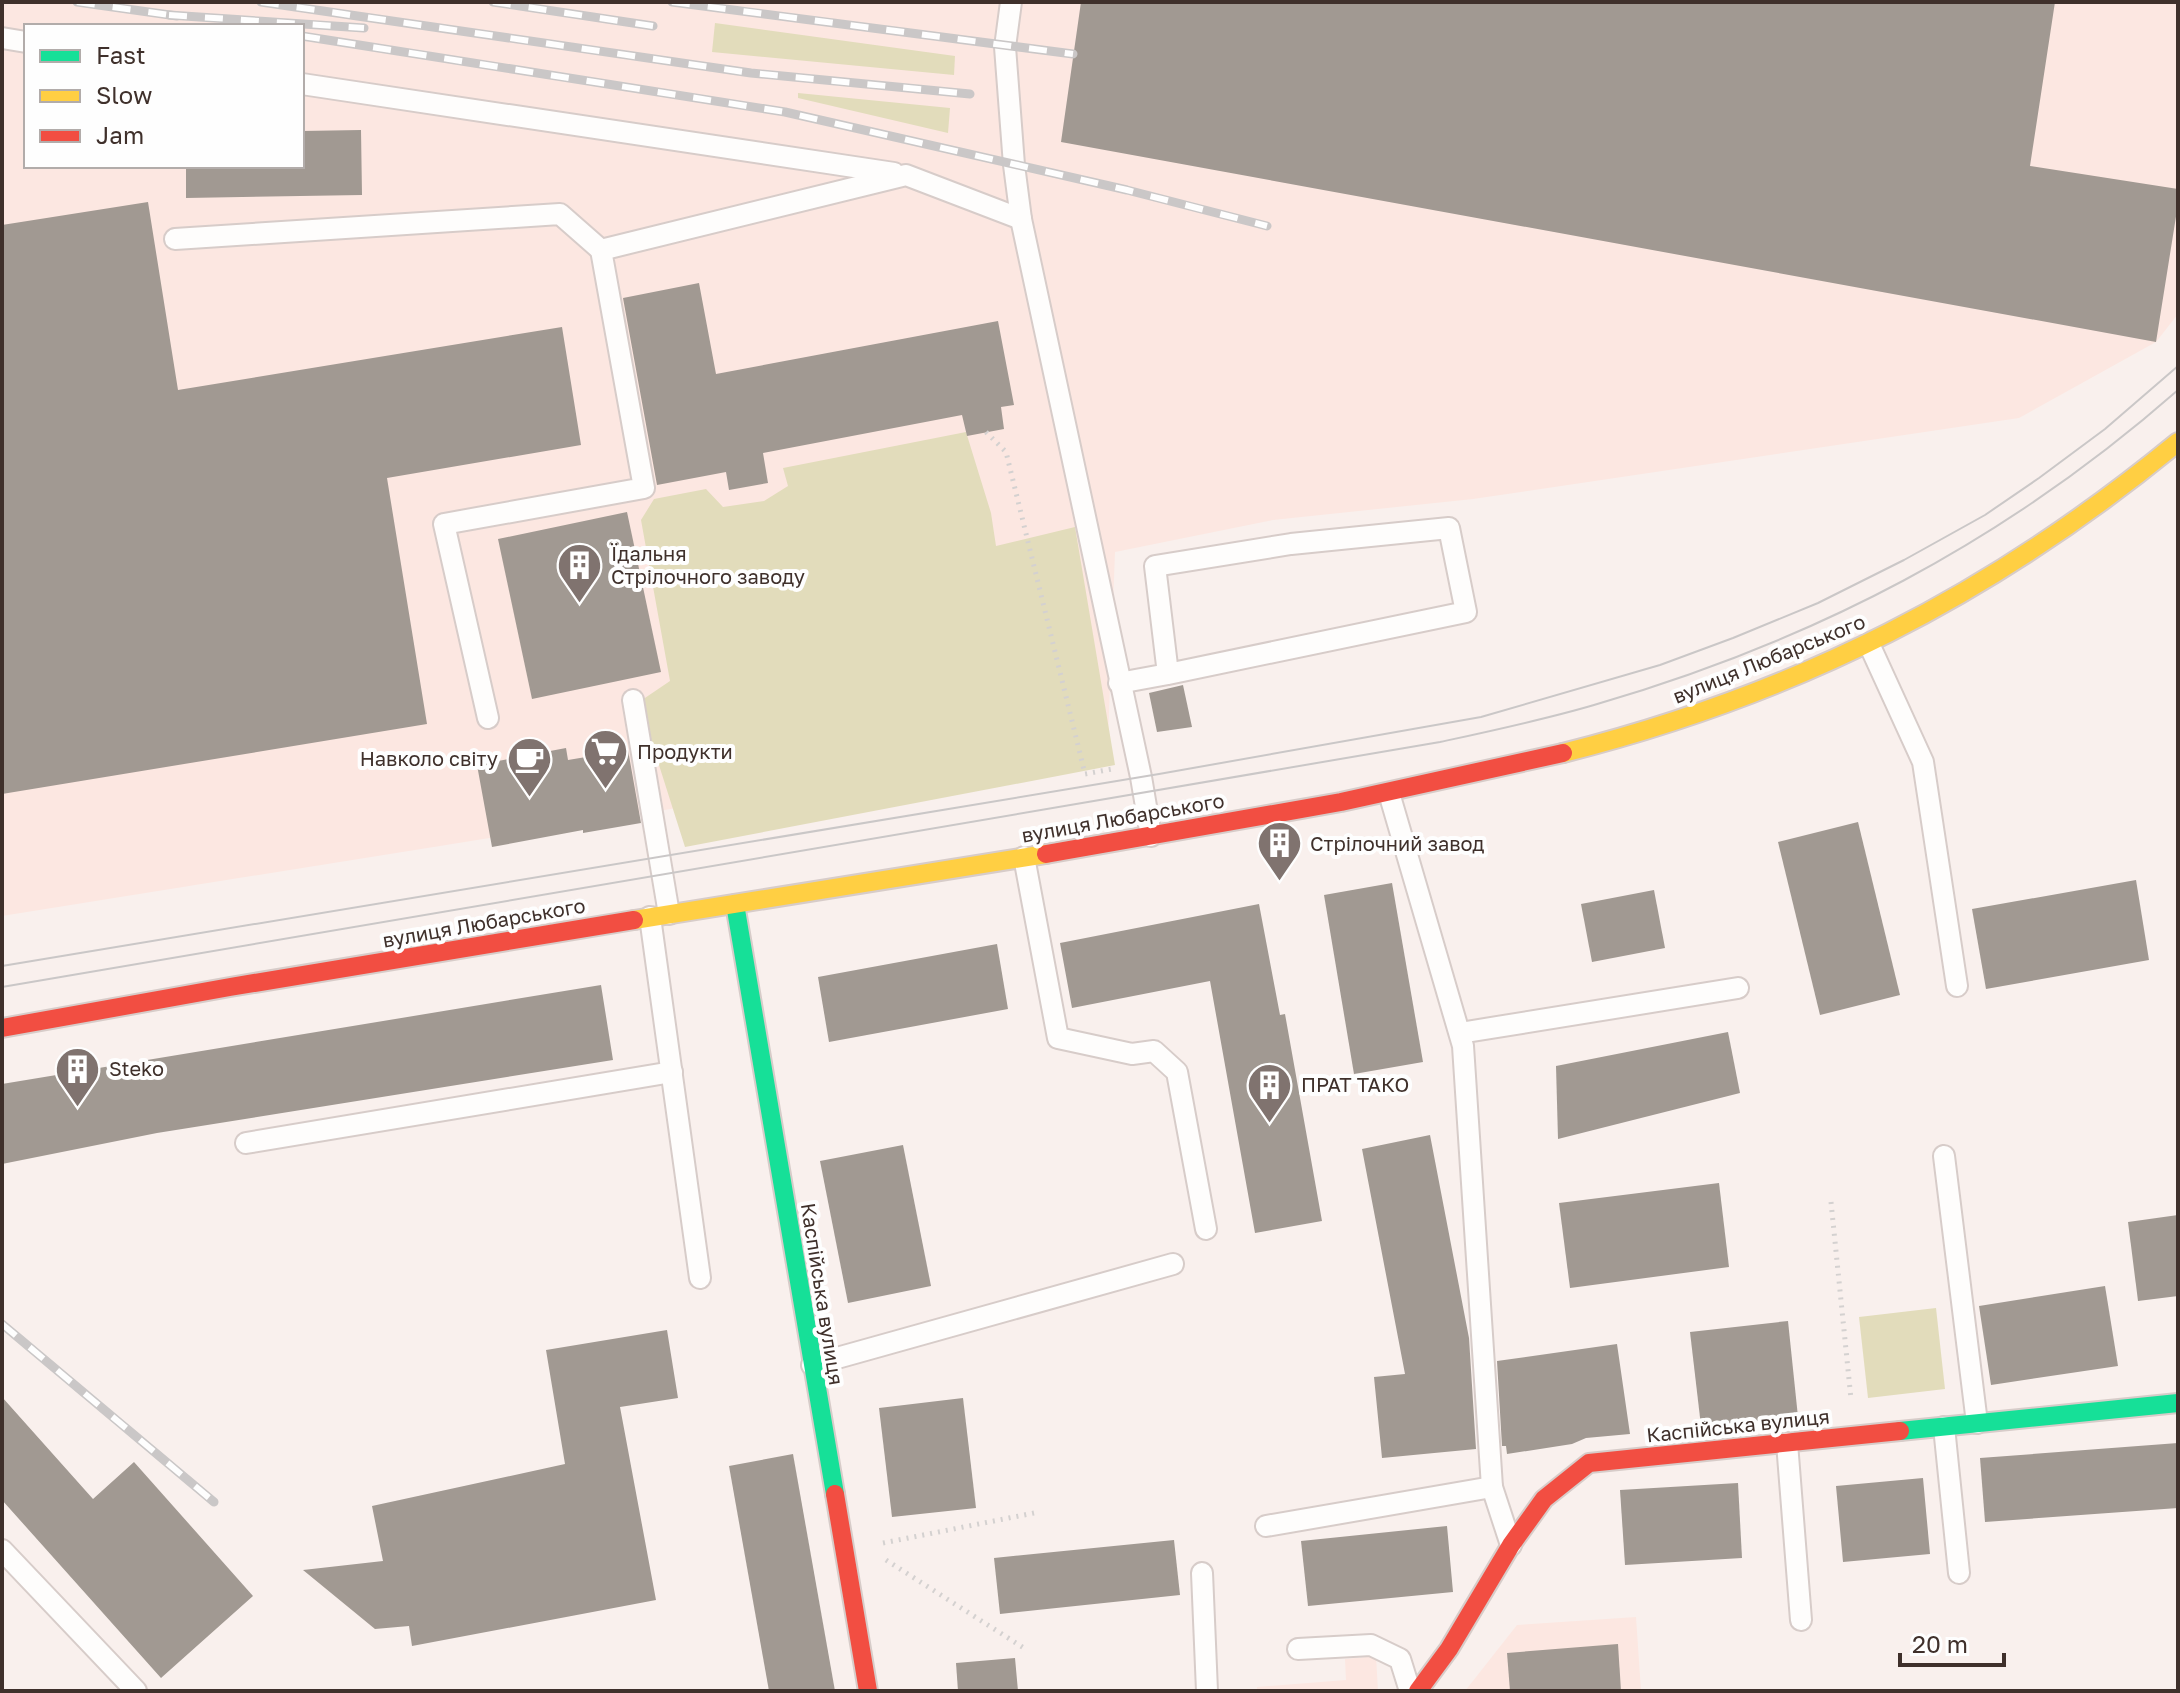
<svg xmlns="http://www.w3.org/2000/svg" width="2180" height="1693" font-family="'Golos Text',sans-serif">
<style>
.built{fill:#fce7e1;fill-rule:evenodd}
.green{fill:#e2dcbb}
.building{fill:#a19992}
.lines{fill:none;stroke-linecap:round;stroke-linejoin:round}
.lane-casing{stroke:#d7ccc9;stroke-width:24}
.fast-casing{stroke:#d7ccc9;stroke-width:22}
.slow-casing{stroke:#d7ccc9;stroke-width:22}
.jam-casing{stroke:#d7ccc9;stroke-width:22}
.path{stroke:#d4d1d0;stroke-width:5;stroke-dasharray:2 6;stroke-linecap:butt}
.lane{stroke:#fefdfc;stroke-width:20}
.fast{stroke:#16e098;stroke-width:18}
.slow{stroke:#ffcf43;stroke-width:18}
.jam{stroke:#f24e42;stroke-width:18}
.tram{stroke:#cac7c7;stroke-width:2}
.rail-casing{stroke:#cac7c7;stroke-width:9}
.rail{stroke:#fefefe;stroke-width:6;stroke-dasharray:18;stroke-linecap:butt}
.labels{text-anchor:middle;stroke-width:8;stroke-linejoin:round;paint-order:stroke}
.poi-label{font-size:20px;fill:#3f302b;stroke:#fefefe;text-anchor:start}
.street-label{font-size:20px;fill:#3f302b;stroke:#fefefe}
</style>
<rect width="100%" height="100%" fill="#f9f0ed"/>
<g class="built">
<path d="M2 2H2178V314L2156 342 2019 418 1473 499 1273 520 1115 552 1108 739 2 916ZM26 26H302V166H26Z"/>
<polygon points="1636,1617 1641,1691 1465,1691 1517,1625"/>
<polygon points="1376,1656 1378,1691 1257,1691 1257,1687 1346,1680 1345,1659"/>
</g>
<g class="green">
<polygon points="715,23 955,56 954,75 712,52"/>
<polygon points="798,93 950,108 948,133 798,98"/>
<polygon points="966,432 991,513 996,546 1075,527 1115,765 685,847 639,702 670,681 641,520 654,499 706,489 723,507 764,501 788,486 783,468"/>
<polygon points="1936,1308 1945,1389 1868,1398 1859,1317"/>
</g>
<g class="building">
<polygon points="1081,2 2055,2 2030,166 2178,189 2178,204 2156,342 1061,142"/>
<polygon points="361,130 362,195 186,198 186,166 302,166 302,131"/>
<polygon points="148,202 178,390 562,327 581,445 387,478 427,724 2,794 2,225"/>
<polygon points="699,283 716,374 998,321 1014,405 1001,407 1004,429 967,436 962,415 763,453 768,483 729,490 726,472 657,485 623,298"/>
<polygon points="627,512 661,672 532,699 498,539"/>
<polygon points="1183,685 1192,727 1157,732 1149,693"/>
<polygon points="566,748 568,760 628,750 641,823 583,833 583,830 492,847 477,765"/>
<polygon points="1858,822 1900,995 1820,1015 1778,842"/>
<polygon points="2136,880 2149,960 1986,989 1972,909"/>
<polygon points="1392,883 1423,1062 1354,1074 1324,895"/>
<polygon points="1654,890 1665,948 1592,962 1581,904"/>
<polygon points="1259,904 1280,1015 1285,1014 1322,1221 1255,1233 1210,981 1072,1008 1060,943"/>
<polygon points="997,944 1008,1009 829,1042 818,977"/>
<polygon points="601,985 613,1060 157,1133 2,1164 2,1084"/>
<polygon points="1728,1032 1740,1093 1558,1139 1556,1066"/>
<polygon points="1430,1135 1469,1338 1476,1449 1382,1458 1374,1377 1405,1374 1362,1149"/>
<polygon points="903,1145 931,1286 848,1303 820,1161"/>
<polygon points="1719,1183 1729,1267 1570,1288 1559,1203"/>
<polygon points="2178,1215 2178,1296 2138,1301 2128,1222"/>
<polygon points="2105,1286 2118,1366 1991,1385 1979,1306"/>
<polygon points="1788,1321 1798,1417 1701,1426 1690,1332"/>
<polygon points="667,1330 678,1398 620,1407 656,1600 412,1646 409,1626 375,1629 303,1570 383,1561 372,1506 565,1464 546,1350"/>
<polygon points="1617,1344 1630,1434 1586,1438 1572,1444 1507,1454 1506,1446 1502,1446 1497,1361"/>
<polygon points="2,1397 93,1499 134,1462 253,1596 161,1678 2,1500"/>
<polygon points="963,1398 976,1508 892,1517 879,1408"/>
<polygon points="2178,1443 2178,1508 1985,1522 1980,1458"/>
<polygon points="793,1454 835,1691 769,1691 729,1466"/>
<polygon points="1923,1478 1930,1554 1843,1562 1836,1486"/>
<polygon points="1738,1483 1742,1558 1625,1565 1620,1490"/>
<polygon points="1447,1526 1453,1592 1308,1606 1301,1541"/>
<polygon points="1174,1540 1180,1595 1000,1614 994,1558"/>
<polygon points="1618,1644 1621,1691 1510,1691 1507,1653"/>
<polygon points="1015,1658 1018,1691 958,1691 956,1663"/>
</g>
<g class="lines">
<defs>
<g id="lane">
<polyline points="1011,2 1005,47 1014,165 1021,219 1141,777 1151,836"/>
<polyline points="2,38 26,42"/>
<polyline points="302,84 894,173"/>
<polyline points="175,239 560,214 601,250"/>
<polyline points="1869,644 1923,762 1957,986"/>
<polyline points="1119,683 1168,674 1466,612 1449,528 1291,544 1155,566 1168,674"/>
<polyline points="633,700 669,914"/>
<polyline points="488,718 444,524 644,488 601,250 906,175 1021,219"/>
<polyline points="1389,793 1463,1046 1492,1487 1511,1545"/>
<polyline points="1024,857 1058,1038 1132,1054 1154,1051 1177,1072 1206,1229"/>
<polyline points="650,917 700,1278"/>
<polyline points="1460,1033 1738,988"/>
<polyline points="246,1143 672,1072"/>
<polyline points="1944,1156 1977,1423"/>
<polyline points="812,1365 1173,1264"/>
<polyline points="1944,1427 1959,1573"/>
<polyline points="1787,1443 1801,1620"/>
<polyline points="1266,1526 1492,1487"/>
<polyline points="2,1550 136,1691"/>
<polyline points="1202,1573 1207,1691"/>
<polyline points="1298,1649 1371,1645 1400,1659 1410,1691"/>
</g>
<g id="fast">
<polyline points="735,904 835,1494"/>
<polyline points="1900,1431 2178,1403"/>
</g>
<g id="slow">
<path d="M1563 753C1797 694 1992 595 2178 442"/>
<polyline points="634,920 1046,854"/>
</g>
<g id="jam">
<polyline points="1046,854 1341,802 1563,753"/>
<polyline points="2,1028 230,987 634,920"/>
<polyline points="835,1494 868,1691"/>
<polyline points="1418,1691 1449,1649 1511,1545 1544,1499 1589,1463 1900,1431"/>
</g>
</defs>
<use href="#lane" class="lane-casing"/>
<use href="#fast" class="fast-casing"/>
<use href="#slow" class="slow-casing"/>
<use href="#jam" class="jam-casing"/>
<g class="path">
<polyline points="986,432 1006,452 1085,774 1112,769"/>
<polyline points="1831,1202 1851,1399"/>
<polyline points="883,1543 1034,1513"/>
<polyline points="886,1560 1027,1650"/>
</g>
<use href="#lane" class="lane"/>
<use href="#fast" class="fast"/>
<use href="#slow" class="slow"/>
<use href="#jam" class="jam"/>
<g class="tram">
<polyline points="2,966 1159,774 1481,717 1660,665 1733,638 1818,603 1904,560 1985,515 2039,478 2105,429 2178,366"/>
<path d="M2 987 1440 742C1491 731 1543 720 1594 705 1814 641 2005 542 2178 390"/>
</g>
<defs>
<g id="rail">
<polyline points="77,2 177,16"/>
<polyline points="261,2 751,73 970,94"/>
<polyline points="493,2 653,26"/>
<polyline points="672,2 1073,54"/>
<polyline points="169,15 364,28"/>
<polyline points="302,36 785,112 1127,190 1267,226"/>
<polyline points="2,1324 214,1502"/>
</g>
</defs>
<use href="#rail" class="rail-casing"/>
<use href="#rail" class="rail"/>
</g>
<defs>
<symbol id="building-pin" viewBox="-11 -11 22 30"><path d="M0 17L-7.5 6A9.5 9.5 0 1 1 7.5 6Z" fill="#80736f" stroke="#fefefe"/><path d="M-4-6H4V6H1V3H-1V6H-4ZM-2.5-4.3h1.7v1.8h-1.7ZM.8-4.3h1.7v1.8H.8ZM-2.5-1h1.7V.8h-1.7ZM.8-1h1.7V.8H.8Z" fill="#fff"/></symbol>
<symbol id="supermarket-pin" viewBox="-11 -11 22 30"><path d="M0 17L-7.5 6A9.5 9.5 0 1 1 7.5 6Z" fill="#80736f" stroke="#fefefe"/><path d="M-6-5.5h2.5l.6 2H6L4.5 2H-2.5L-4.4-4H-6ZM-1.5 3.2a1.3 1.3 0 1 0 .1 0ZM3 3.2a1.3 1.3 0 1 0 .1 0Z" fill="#fff"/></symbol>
<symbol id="cafe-pin" viewBox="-11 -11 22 30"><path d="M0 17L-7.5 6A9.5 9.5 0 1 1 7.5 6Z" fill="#80736f" stroke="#fefefe"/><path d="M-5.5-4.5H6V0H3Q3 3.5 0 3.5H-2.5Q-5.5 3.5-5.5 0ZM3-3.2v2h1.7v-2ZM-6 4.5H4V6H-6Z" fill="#fff"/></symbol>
</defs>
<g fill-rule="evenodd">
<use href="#building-pin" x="554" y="540" width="51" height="69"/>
<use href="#supermarket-pin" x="580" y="726" width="51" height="69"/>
<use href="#cafe-pin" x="504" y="734" width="51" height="69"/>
<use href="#building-pin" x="1254" y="818" width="51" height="69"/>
<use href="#building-pin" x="52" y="1044" width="51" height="69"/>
<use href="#building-pin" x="1244" y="1060" width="51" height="69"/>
</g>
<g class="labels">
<g class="poi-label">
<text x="611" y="561">Їдальня<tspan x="611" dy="23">Стрілочного заводу</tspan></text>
<text x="637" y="759">Продукти</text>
<text x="498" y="766" text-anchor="end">Навколо світу</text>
<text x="1310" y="851">Стрілочний завод</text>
<text x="109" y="1076">Steko</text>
<text x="1301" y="1092">ПРАТ ТАКО</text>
</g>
<g class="street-label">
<text transform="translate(1769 659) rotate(-22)" y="7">вулиця Любарського</text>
<text transform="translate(1123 818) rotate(-10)" y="7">вулиця Любарського</text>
<text transform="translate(484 923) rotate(-10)" y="7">вулиця Любарського</text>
<text transform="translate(822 1294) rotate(81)" y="7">Каспійська вулиця</text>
<text transform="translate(1738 1426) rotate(-6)" y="7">Каспійська вулиця</text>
</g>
</g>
<rect width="2180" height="1693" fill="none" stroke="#3f302b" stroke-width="8"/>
<rect x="24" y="24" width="280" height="144" fill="#fefefe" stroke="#b2acaa" stroke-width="2"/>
<rect x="40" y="50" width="40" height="12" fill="#16e098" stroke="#b2acaa" stroke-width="2"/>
<text x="96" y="64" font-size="24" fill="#3f302b">Fast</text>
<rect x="40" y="90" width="40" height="12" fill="#ffcf43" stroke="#b2acaa" stroke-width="2"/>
<text x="96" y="104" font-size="24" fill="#3f302b">Slow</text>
<rect x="40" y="130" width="40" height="12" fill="#f24e42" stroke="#b2acaa" stroke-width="2"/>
<text x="96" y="144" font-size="24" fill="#3f302b">Jam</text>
<path d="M1900 1653v12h104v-12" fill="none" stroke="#3f302b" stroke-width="4"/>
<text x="1912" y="1653" font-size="24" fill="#3f302b" stroke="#fefefe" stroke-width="6" paint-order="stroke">20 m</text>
</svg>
